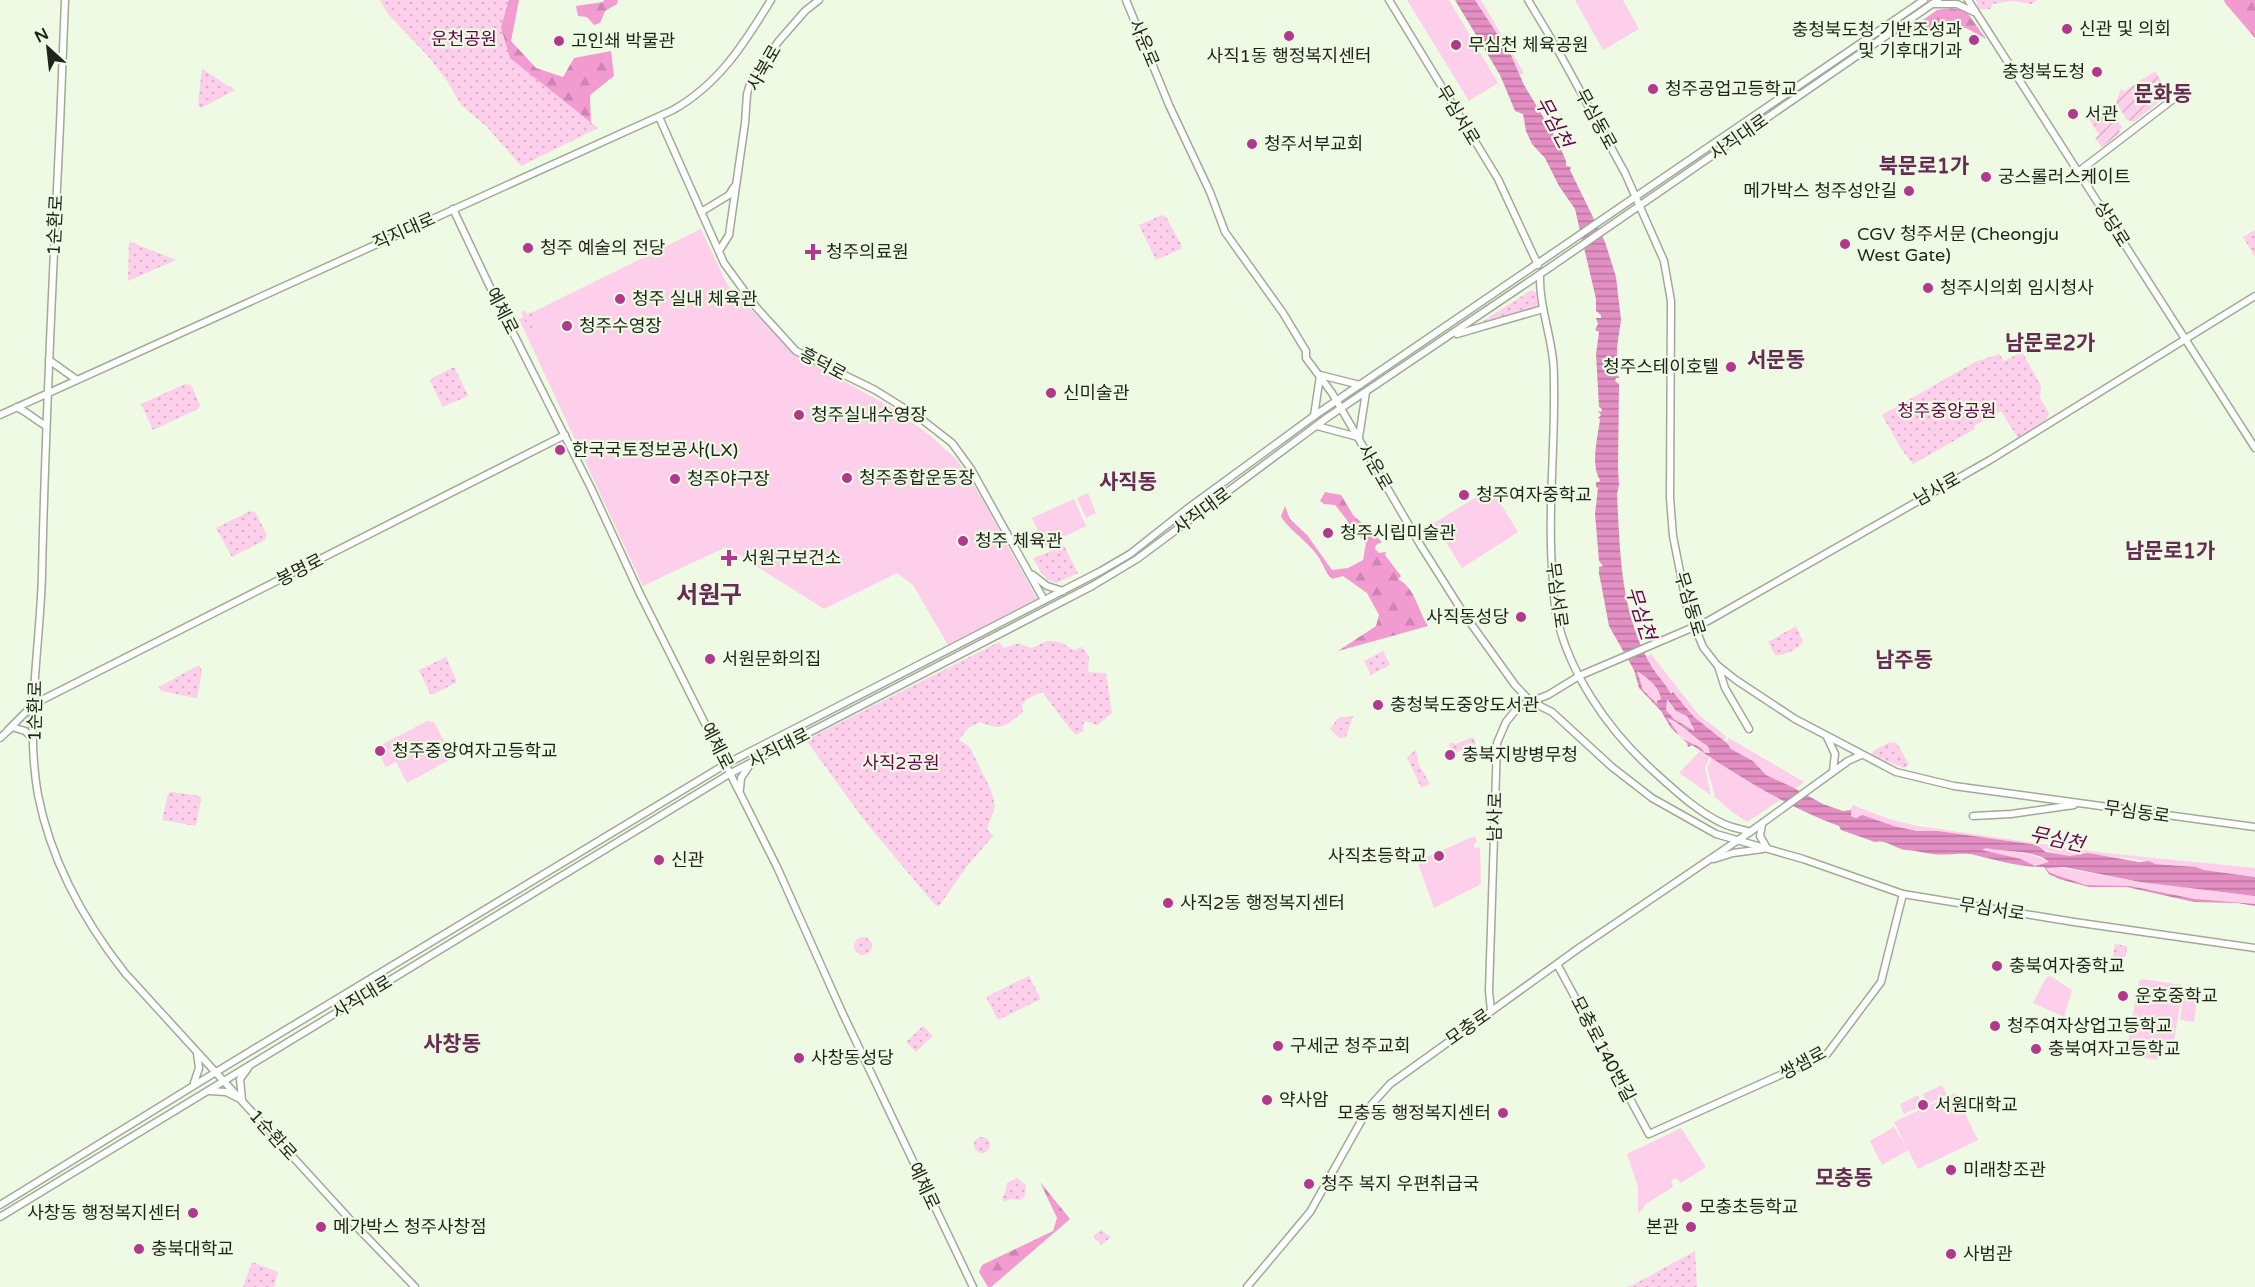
<svg xmlns="http://www.w3.org/2000/svg" width="2255" height="1287" font-family="'Varela Round','Noto Sans KR',sans-serif">
<style>
.grass{fill:#fdcfea}
.forest{fill:url(#forest-firs)}
.park{fill:url(#park-dots)}
.garden{fill:url(#garden-furrows)}
.water{fill:url(#water-rules);fill-rule:evenodd}
.lines{fill:none;stroke-linecap:round;stroke-linejoin:round}
.secondary-casing{stroke:#9fab96;stroke-width:9}
.secondary{stroke:#fff;stroke-width:6}
.poi-dot{fill:#b1388c;stroke:#eefae4;stroke-width:2}
.labels{text-anchor:middle;stroke-width:4.5;stroke-linejoin:round;paint-order:stroke}
.poi-label{font-size:18px;fill:#1f241b;stroke:#eefae4;text-anchor:start}
.park-label{font-size:18px;fill:#6a0050;stroke:#eefae4}
.street-label{font-size:18px;fill:#1f241b;stroke:#eefae4}
.water-label{font-size:20px;font-style:italic;fill:#69004f;stroke:#eefae4}
.quarter-label{font-size:21px;font-weight:bold;fill:#672c53;stroke:#eefae4}
.district-label{font-size:24px;font-weight:bold;fill:#672c53;stroke:#eefae4}
</style>
<defs>
<pattern id="forest-firs" width="22" height="20" patternUnits="userSpaceOnUse" patternTransform="scale(1.5)"><rect width="22" height="20" fill="#f19bd1"/><path d="M5 1l3.5 6h-7zM16 11l3.5 6h-7z" fill="#ce85b3"/></pattern>
<pattern id="park-dots" width="8" height="8" patternUnits="userSpaceOnUse" patternTransform="scale(1.5)"><rect width="8" height="8" fill="#fdcfea"/><path d="M2 2h.1M6 6h.1" fill="none" stroke="#d8b2c8" stroke-width="1.8" stroke-linecap="round"/></pattern>
<pattern id="garden-furrows" width="10" height="10" patternUnits="userSpaceOnUse" patternTransform="scale(1.5)"><rect width="10" height="10" fill="#fdcfea"/><path d="M-1 1l2-2M0 10L10 0M9 11l2-2" fill="none" stroke="#d8b2c8"/></pattern>
<pattern id="water-rules" width="6" height="5" patternUnits="userSpaceOnUse" patternTransform="scale(1.5)"><rect width="6" height="5" fill="#e48fc4"/><path d="M0 2.5h6" fill="none" stroke="#b8759e"/></pattern>
</defs>
<rect width="100%" height="100%" fill="#eefae4"/>
<g class="grass">
<polygon points="1407,0 1449,0 1498,83 1469,101"/>
<polygon points="1475,0 1481,0 1524,73 1520,75 1511,55"/>
<polygon points="1575,0 1623,0 1639,29 1603,50"/>
<polygon points="701,229 728,286 796,355 889,406 931,436 957,460 981,497 1037,599 948,645 913,585 897,573 824,609 726,547 643,586 519,319"/>
<polygon points="1491,488 1518,532 1462,568 1434,523"/>
<polygon points="1088,493 1096,513 1086,518 1077,498"/>
<polygon points="1074,499 1086,526 1045,546 1032,518"/>
<polygon points="1651,654 1698,714 1727,737 1724,740 1694,717 1686,706 1673,693 1672,695 1647,658 1646,657"/>
<path d="M1637 671C1647 678 1659 687 1661 699L1656 704 1643 690Z"/>
<polygon points="1666,699 1676,711 1687,716 1694,729 1693,731 1674,719 1666,710"/>
<path d="M1666 717C1682 726 1693 738 1709 746L1710 753H1705C1689 738 1678 741 1666 717Z"/>
<polygon points="427,721 434,722 453,758 407,783 396,762 386,767 378,752 383,749 381,745"/>
<polygon points="1729,738 1804,782 1795,789 1766,775 1753,761 1731,749 1726,742"/>
<polygon points="1700,751 1710,756 1705,768 1711,795 1679,773"/>
<polygon points="1712,757 1780,800 1747,822 1731,811 1715,797 1707,767"/>
<path d="M1853 805 1889 819 1918 826 2105 853 2255 868V877L2204 870 2196 867 2155 864C2136 857 2111 858 2091 854 2085 852 2078 856 2072 856 2062 856 2045 851 2037 845L1938 831H1917L1851 816 1850 810Z"/>
<polygon points="1475,836 1477,841 1473,846 1476,848 1480,847 1481,884 1434,908 1417,861"/>
<path d="M1983 848C1995 848 2040 854 2049 862L2035 866 1984 851Z"/>
<polygon points="2052,866 2140,882 2255,896 2255,904 2207,901 2130,886 2086,885 2050,873 2046,867"/>
<polygon points="2050,976 2072,990 2064,1017 2033,1003 2046,978"/>
<polygon points="2142,979 2182,985 2183,987 2173,1047 2169,1049 2130,1043 2128,1041 2139,981"/>
<polygon points="2184,990 2198,992 2194,1022 2180,1020"/>
<polygon points="2127,1043 2159,1049 2157,1060 2125,1054"/>
<polygon points="1942,1085 1947,1095 1927,1104 1923,1094"/>
<polygon points="1955,1093 1978,1140 1918,1169 1908,1150 1882,1165 1870,1141 1894,1127 1906,1146 1894,1122"/>
<polygon points="1918,1095 1923,1105 1904,1114 1900,1104"/>
<polygon points="1681,1128 1706,1167 1681,1183 1676,1178 1671,1181 1673,1187 1646,1204 1638,1214 1638,1187 1627,1154"/>
</g>
<g class="forest">
<polygon points="431,0 519,0 511,41 536,68 563,77 574,58 611,51 614,76 590,95 591,127"/>
<polygon points="604,0 618,0 617,4 605,11 600,23 594,25 587,17 578,16 576,6 603,2"/>
<polygon points="2224,0 2255,0 2255,38 2225,3"/>
<polygon points="1950,8 1966,11 1986,39 1966,28 1948,26 1903,34 1937,10"/>
<path d="M1325 492 1341 495 1353 515 1382 542 1376 545 1375 549 1379 553 1386 552 1385 555 1401 576 1398 579C1416 589 1418 611 1428 626L1338 651 1376 626 1379 615 1367 593 1343 576 1332 579C1325 572 1323 563 1317 555 1309 543 1284 525 1281 516L1285 506 1290 519 1307 535 1332 570 1348 568 1363 560 1366 543 1350 528 1347 520 1335 505 1324 504 1320 501Z"/>
<polygon points="1040,1182 1070,1219 991,1287 988,1287 979,1272 982,1265 1053,1231 1057,1218"/>
</g>
<g class="park">
<polygon points="380,0 509,0 501,27 510,58 598,128 521,166 487,127 461,105 448,82 427,55 388,14"/>
<polygon points="1976,0 2038,0 2031,4 2012,1 1992,4 1991,9 1979,9"/>
<polygon points="202,69 235,90 201,108 198,105"/>
<polygon points="1162,215 1166,217 1181,244 1181,249 1156,260 1139,225"/>
<polygon points="2255,230 2255,257 2243,237"/>
<polygon points="131,242 176,260 128,281 129,243"/>
<polygon points="1531,290 1536,292 1538,306 1493,323 1474,327"/>
<polygon points="525,310 527,314 531,312 536,325 529,329 521,312"/>
<polygon points="2022,352 2041,386 2040,398 2049,413 2046,420 2018,438 2001,411 1974,426 1975,429 1913,464 1902,450 1882,415 1975,362 1999,354 2004,361"/>
<polygon points="452,368 455,368 468,396 443,407 430,381 432,378"/>
<polygon points="185,384 191,385 200,405 198,409 153,430 141,404"/>
<polygon points="250,511 255,512 267,535 265,540 232,557 216,528"/>
<path d="M1064 546 1078 573 1057 583C1043 580 1040 570 1033 558Z"/>
<path d="M1796 626 1803 641C1799 649 1784 656 1775 655L1768 642Z"/>
<path d="M1047 641 1060 642 1074 650 1082 647 1089 657 1088 672 1106 673 1112 713 1098 725 1084 721 1083 731 1076 735C1063 722 1054 706 1042 692L1027 699 1022 705 1023 712C1005 725 1004 732 980 722L968 728 959 740 969 746 991 790 995 806 987 829 993 836 967 866 939 906 935 905 864 820 806 740 999 642 1004 648 1019 643C1036 652 1033 646 1047 641Z"/>
<polygon points="1383,651 1390,665 1371,675 1364,661"/>
<polygon points="446,657 457,682 434,694 430,694 419,670"/>
<polygon points="199,665 202,671 197,698 161,691 159,687"/>
<polygon points="1353,716 1346,737 1339,738 1330,729 1338,718"/>
<polygon points="1473,737 1476,744 1457,752 1456,757 1449,745 1450,742 1456,744"/>
<polygon points="1890,742 1897,743 1909,765 1904,768 1872,755 1873,751"/>
<polygon points="1416,750 1419,765 1430,784 1421,788 1407,757"/>
<polygon points="171,792 200,796 201,798 196,826 162,820 168,794"/>
<circle cx="863" cy="946" r="9"/>
<polygon points="2115,944 2127,946 2126,957 2122,957 2120,965 2112,964"/>
<polygon points="1029,976 1041,999 998,1020 986,997"/>
<polygon points="923,1026 933,1036 916,1052 906,1042"/>
<circle cx="982" cy="1145" r="8"/>
<polygon points="1017,1178 1026,1185 1025,1195 1020,1200 1010,1199 1004,1202 1002,1197 1005,1194 1007,1183"/>
<polygon points="1101,1230 1111,1237 1101,1245 1093,1236"/>
<polygon points="1695,1251 1697,1287 1626,1287 1633,1285"/>
<polygon points="252,1262 278,1272 274,1287 243,1287"/>
</g>
<g class="garden">
<polygon points="2155,71 2167,90 2166,96 2134,122 2127,120 2116,102 2121,89 2125,91"/>
<polygon points="2100,105 2109,107 2122,127 2119,130 2120,133 2102,147 2095,138 2099,135 2086,114"/>
</g>
<path class="water" d="M1455 0H1475L1511 55 1524 85 1557 140 1566 161V166L1571 167 1570 170 1605 242 1616 277 1621 320 1617 347V364L1620 366 1618 368 1619 371 1615 373 1620 378H1616L1615 381 1619 384 1618 467 1619 485 1617 494C1620 550 1620 605 1646 656 1652 670 1664 681 1671 694L1673 692 1694 717 1727 743 1731 749 1753 761 1766 775 1792 787 1823 804 1843 811 1851 810V816L1856 818 1862 815 1894 826 1917 831H1938L2037 845 2046 852 2070 856 2088 853 2139 862 2149 861 2155 864 2196 867 2204 870 2255 877V896L2140 882 2064 867 2046 868 2050 873 2086 885 2130 886 2195 899 2255 904V906L2238 903 2194 902 2127 887H2089L2059 879 2049 874 2044 867C2020 867 1999 861 1975 855 1961 852 1947 856 1933 854 1924 853 1915 850 1906 850 1895 849 1887 839 1875 842L1841 830 1839 826C1787 807 1738 776 1692 745L1688 747 1687 743 1671 728 1661 711 1639 688 1634 670 1609 626 1599 573V567L1603 566 1599 561 1595 514 1598 488 1596 487V482H1599L1600 480C1590 464 1598 437 1600 419L1598 418 1601 415 1598 411 1601 412 1602 409 1599 407 1596 354 1599 332 1595 330 1598 324 1596 318H1601V315L1596 311V299L1575 209 1559 186 1545 158 1532 144 1526 131 1523 114 1515 111 1500 75ZM1637 671C1647 678 1659 686 1661 699L1657 701V704L1643 690ZM1667 699 1676 711 1687 716 1694 729V731L1674 719 1666 710ZM1667 718C1683 724 1693 738 1708 746L1710 753H1705L1701 748 1681 738ZM1986 848C2004 852 2037 850 2049 862L2035 866 2021 859 1982 850Z"/>
<g class="lines">
<defs>
<g id="secondary">
<path d="M65 0C63 42 62 83 60 125 53 275 45 425 42 575 40 648 25 723 38 795 51 861 84 921 125 973L355 1225 415 1287"/>
<polyline points="1126,0 1169,105 1210,192 1225,232 1283,313 1306,351 1306,358 1332,393 1421,546 1464,614 1515,685 1530,701 1552,712 1612,767 1652,798 1716,834 1803,859 1903,894 2074,922 2255,948"/>
<polyline points="1389,0 1498,179 1538,265"/>
<polyline points="1528,0 1555,45 1625,173 1664,261 1671,301 1670,498 1673,536 1687,607 1703,647 1717,665 1736,680 1795,719 1896,772 1954,786 2255,827"/>
<polyline points="1968,0 2255,448"/>
<polyline points="1932,4 1957,4 1974,12"/>
<polyline points="659,117 724,263 756,307 796,351 875,390 920,418 952,443 971,469 1044,600"/>
<polyline points="2078,172 2180,94"/>
<polyline points="453,209 490,287 591,488 640,594 777,867 842,1012 973,1287"/>
<polyline points="701,212 729,195 734,187"/>
<polyline points="719,251 729,235 745,123 747,94 750,84 778,42 805,11 819,0"/>
<path d="M1540 275C1539 304 1550 331 1553 360 1554 368 1554 378 1554 387 1555 452 1547 517 1553 582 1554 594 1554 606 1557 618 1570 674 1607 728 1649 767 1671 787 1697 812 1724 824 1732 828 1742 829 1750 832"/>
<polyline points="1457,334 1543,309"/>
<polyline points="49,360 77,380"/>
<polyline points="1320,375 1360,385"/>
<path d="M17 407C28 413 36 420 46 426"/>
<path d="M0 415 673 110C719 84 744 44 771 0"/>
<polyline points="1314,416 1320,376"/>
<polyline points="1317,426 1358,437"/>
<polyline points="1359,437 1366,392"/>
<polyline points="1033,575 1047,586 1063,591"/>
<polyline points="1718,666 1725,688 1749,729"/>
<polyline points="12,727 25,731 33,738"/>
<polyline points="8,730 34,704 565,435"/>
<polyline points="1827,737 1835,754 1833,771"/>
<polyline points="0,738 10,729"/>
<polyline points="740,789 741,778 749,766"/>
<polyline points="1973,816 2011,814 2074,805"/>
<polyline points="1762,824 1760,836 1767,848"/>
<polyline points="1714,859 1733,853 1763,849"/>
<polyline points="1557,964 1649,1134 1827,1054 1881,982 1903,894"/>
<polyline points="1491,1011 1489,991 1497,743 1506,722 1519,706 1548,695 1579,676 1708,621 1990,460 2255,296"/>
<polyline points="194,1083 199,1068 197,1053"/>
<polyline points="210,1091 226,1092 238,1098"/>
<polyline points="242,1100 240,1079 248,1068"/>
<polyline points="0,1205 216,1072 726,764 1101,571 1130,554 1187,509 1314,416 1924,0"/>
<polyline points="0,1217 731,773 1092,586 1137,559 1328,417 1549,268 1938,0"/>
<polyline points="1247,1287 1310,1212 1364,1116 1372,1104 1390,1084 1579,948 1750,832 1848,761 1861,755"/>
</g>
</defs>
<use href="#secondary" class="secondary-casing"/>
<use href="#secondary" class="secondary"/>
</g>
<g class="poi-dot">
<circle cx="2067" cy="29" r="6"/>
<circle cx="1289" cy="36" r="6"/>
<circle cx="1974" cy="40" r="6"/>
<circle cx="559" cy="41" r="6"/>
<circle cx="1456" cy="45" r="6"/>
<circle cx="2097" cy="72" r="6"/>
<circle cx="1653" cy="89" r="6"/>
<circle cx="2073" cy="114" r="6"/>
<circle cx="1252" cy="144" r="6"/>
<circle cx="1986" cy="177" r="6"/>
<circle cx="1909" cy="191" r="6"/>
<circle cx="1845" cy="244" r="6"/>
<circle cx="528" cy="248" r="6"/>
<path d="M810 243h6v6h6v6h-6v6h-6v-6h-6v-6h6z"/>
<circle cx="1928" cy="288" r="6"/>
<circle cx="620" cy="299" r="6"/>
<circle cx="567" cy="326" r="6"/>
<circle cx="1731" cy="367" r="6"/>
<circle cx="1051" cy="393" r="6"/>
<circle cx="799" cy="415" r="6"/>
<circle cx="560" cy="450" r="6"/>
<circle cx="847" cy="478" r="6"/>
<circle cx="675" cy="479" r="6"/>
<circle cx="1464" cy="495" r="6"/>
<circle cx="1328" cy="533" r="6"/>
<circle cx="963" cy="541" r="6"/>
<path d="M726 549h6v6h6v6h-6v6h-6v-6h-6v-6h6z"/>
<circle cx="1521" cy="617" r="6"/>
<circle cx="710" cy="659" r="6"/>
<circle cx="1378" cy="705" r="6"/>
<circle cx="380" cy="751" r="6"/>
<circle cx="1450" cy="755" r="6"/>
<circle cx="1439" cy="856" r="6"/>
<circle cx="659" cy="860" r="6"/>
<circle cx="1168" cy="903" r="6"/>
<circle cx="1997" cy="966" r="6"/>
<circle cx="2123" cy="996" r="6"/>
<circle cx="1995" cy="1026" r="6"/>
<circle cx="1278" cy="1046" r="6"/>
<circle cx="2036" cy="1049" r="6"/>
<circle cx="799" cy="1058" r="6"/>
<circle cx="1267" cy="1100" r="6"/>
<circle cx="1923" cy="1105" r="6"/>
<circle cx="1503" cy="1113" r="6"/>
<circle cx="1951" cy="1170" r="6"/>
<circle cx="1309" cy="1184" r="6"/>
<circle cx="1687" cy="1207" r="6"/>
<circle cx="193" cy="1213" r="6"/>
<circle cx="321" cy="1227" r="6"/>
<circle cx="1691" cy="1227" r="6"/>
<circle cx="139" cy="1249" r="6"/>
<circle cx="1951" cy="1254" r="6"/>
</g>
<g class="labels">
<g class="poi-label">
<text x="2079" y="35">신관 및 의회</text>
<text x="1962" y="36" text-anchor="end">충청북도청 기반조성과<tspan x="1962" dy="21">및 기후대기과</tspan></text>
<text x="571" y="47">고인쇄 박물관</text>
<text x="1468" y="51">무심천 체육공원</text>
<text x="1289" y="62" text-anchor="middle">사직1동 행정복지센터</text>
<text x="2085" y="78" text-anchor="end">충청북도청</text>
<text x="1665" y="95">청주공업고등학교</text>
<text x="2085" y="120">서관</text>
<text x="1264" y="150">청주서부교회</text>
<text x="1998" y="183">궁스롤러스케이트</text>
<text x="1897" y="197" text-anchor="end">메가박스 청주성안길</text>
<text x="1857" y="240">CGV 청주서문 (Cheongju<tspan x="1857" dy="21">West Gate)</tspan></text>
<text x="540" y="254">청주 예술의 전당</text>
<text x="826" y="258">청주의료원</text>
<text x="1940" y="294">청주시의회 임시청사</text>
<text x="632" y="305">청주 실내 체육관</text>
<text x="579" y="332">청주수영장</text>
<text x="1719" y="373" text-anchor="end">청주스테이호텔</text>
<text x="1063" y="399">신미술관</text>
<text x="811" y="421">청주실내수영장</text>
<text x="572" y="456">한국국토정보공사(LX)</text>
<text x="859" y="484">청주종합운동장</text>
<text x="687" y="485">청주야구장</text>
<text x="1476" y="501">청주여자중학교</text>
<text x="1340" y="539">청주시립미술관</text>
<text x="975" y="547">청주 체육관</text>
<text x="742" y="564">서원구보건소</text>
<text x="1509" y="623" text-anchor="end">사직동성당</text>
<text x="722" y="665">서원문화의집</text>
<text x="1390" y="711">충청북도중앙도서관</text>
<text x="392" y="757">청주중앙여자고등학교</text>
<text x="1462" y="761">충북지방병무청</text>
<text x="1427" y="862" text-anchor="end">사직초등학교</text>
<text x="671" y="866">신관</text>
<text x="1180" y="909">사직2동 행정복지센터</text>
<text x="2009" y="972">충북여자중학교</text>
<text x="2135" y="1002">운호중학교</text>
<text x="2007" y="1032">청주여자상업고등학교</text>
<text x="1290" y="1052">구세군 청주교회</text>
<text x="2048" y="1055">충북여자고등학교</text>
<text x="811" y="1064">사창동성당</text>
<text x="1279" y="1106">약사암</text>
<text x="1935" y="1111">서원대학교</text>
<text x="1491" y="1119" text-anchor="end">모충동 행정복지센터</text>
<text x="1963" y="1176">미래창조관</text>
<text x="1321" y="1190">청주 복지 우편취급국</text>
<text x="1699" y="1213">모충초등학교</text>
<text x="181" y="1219" text-anchor="end">사창동 행정복지센터</text>
<text x="333" y="1233">메가박스 청주사창점</text>
<text x="1679" y="1233" text-anchor="end">본관</text>
<text x="151" y="1255">충북대학교</text>
<text x="1963" y="1260">사범관</text>
</g>
<g class="park-label">
<text x="464" y="45">운천공원</text>
<text x="1947" y="417">청주중앙공원</text>
<text x="901" y="769">사직2공원</text>
</g>
<g class="street-label">
<text transform="translate(1144 43) rotate(67)" y="6">사운로</text>
<text transform="translate(764 68) rotate(-60)" y="6">사북로</text>
<text transform="translate(1458 115) rotate(59)" y="6">무심서로</text>
<text transform="translate(1596 119) rotate(61)" y="6">무심동로</text>
<text transform="translate(1739 137) rotate(-35)" y="6">사직대로</text>
<text transform="translate(2112 224) rotate(58)" y="6">상당로</text>
<text transform="translate(55 225) rotate(-87)" y="6">1순환로</text>
<text transform="translate(404 231) rotate(-24)" y="6">직지대로</text>
<text transform="translate(502 311) rotate(63)" y="6">예체로</text>
<text transform="translate(823 364) rotate(28)" y="6">흥덕로</text>
<text transform="translate(1375 467) rotate(60)" y="6">사운로</text>
<text transform="translate(1937 489) rotate(-29)" y="6">남사로</text>
<text transform="translate(1202 511) rotate(-36)" y="6">사직대로</text>
<text transform="translate(300 570) rotate(-27)" y="6">봉명로</text>
<text transform="translate(1557 595) rotate(82)" y="6">무심서로</text>
<text transform="translate(1690 604) rotate(73)" y="6">무심동로</text>
<text transform="translate(35 711) rotate(-89)" y="6">1순환로</text>
<text transform="translate(717 746) rotate(63)" y="6">예체로</text>
<text transform="translate(779 748) rotate(-27)" y="6">사직대로</text>
<text transform="translate(2137 812) rotate(8)" y="6">무심동로</text>
<text transform="translate(1495 817) rotate(-89)" y="6">남사로</text>
<text transform="translate(1992 909) rotate(9)" y="6">무심서로</text>
<text transform="translate(362 997) rotate(-31)" y="6">사직대로</text>
<text transform="translate(1468 1027) rotate(-35)" y="6">모충로</text>
<text transform="translate(1603 1049) rotate(62)" y="6">모충로140번길</text>
<text transform="translate(1803 1063) rotate(-28)" y="6">쌍샘로</text>
<text transform="translate(273 1135) rotate(48)" y="6">1순환로</text>
<text transform="translate(924 1186) rotate(65)" y="6">예체로</text>
</g>
<g class="water-label">
<text transform="translate(1554 122) rotate(61)" y="7">무심천</text>
<text transform="translate(1641 613) rotate(72)" y="7">무심천</text>
<text transform="translate(2057 839) rotate(12)" y="7">무심천</text>
</g>
<g class="quarter-label">
<text x="2163" y="101">문화동</text>
<text x="1924" y="173">북문로1가</text>
<text x="2050" y="350">남문로2가</text>
<text x="1776" y="367">서문동</text>
<text x="1128" y="489">사직동</text>
<text x="2170" y="558">남문로1가</text>
<text x="1904" y="667">남주동</text>
<text x="452" y="1051">사창동</text>
<text x="1844" y="1185">모충동</text>
</g>
<g class="district-label">
<text x="709" y="603">서원구</text>
</g>
</g>
<g transform="translate(48 48) rotate(333)" stroke="#eefae4" stroke-width="4.5" paint-order="stroke">
<path d="M0-4.5L10 22L0 15L-10 22Z" fill="#1f241b"/>
<text y="-9" font-size="16" font-weight="bold" text-anchor="middle" fill="#1f241b">N</text>
</g>
</svg>
